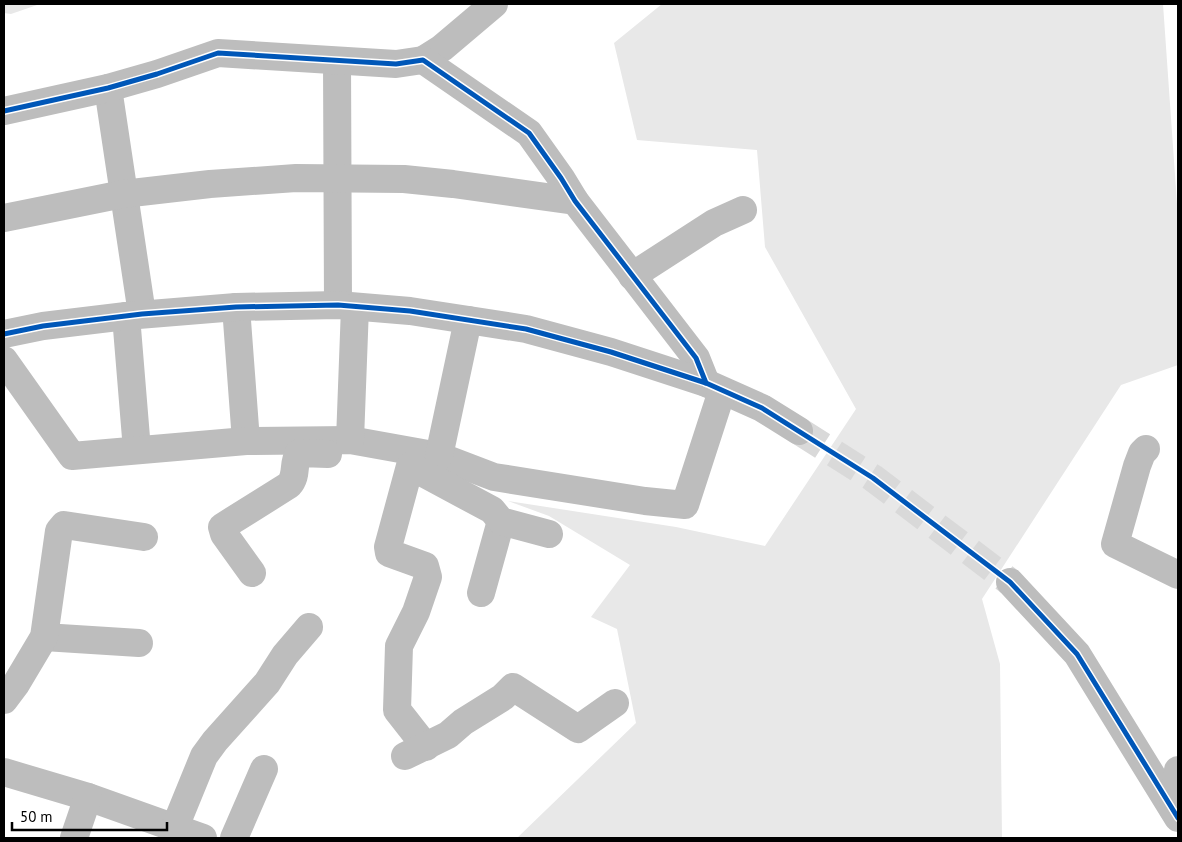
<svg xmlns="http://www.w3.org/2000/svg" width="1182" height="842" font-family="'PT Sans',sans-serif">
<style>
.green{fill:#e8e8e8}
.lines{fill:none;stroke-linecap:round;stroke-linejoin:round}
.minor-tunnel{stroke:#d9d9d9;stroke-width:28;stroke-dasharray:28 14;stroke-linecap:butt}
.minor{stroke:#bdbdbd;stroke-width:28}
.cycleway-casing{stroke:#fff;stroke-width:8}
.cycleway{stroke:#0057b8;stroke-width:5}
</style>
<rect width="100%" height="100%" fill="#fff"/>
<g class="green">
<polygon points="4,4 40,4 11,14 4,13"/>
<polygon points="662,4 1163,4 1178,218 1178,365 1121,385 982,599 1000,664 1002,838 517,838 636,723 617,629 591,617 630,565 549,516 508,501 676,527 765,546 856,409 765,247 757,150 637,140 614,43"/>
</g>
<g class="lines">
<polyline class="minor-tunnel" points="799,431 873,478 1010,582"/>
<g class="minor">
<polyline points="423,60 442,48 494,4"/>
<polyline points="337,61 338,305"/>
<polyline points="108,88 142,314"/>
<polyline points="4,111 108,88 157,74 218,53 396,64 423,60 529,133 561,178 575,201 696,358 706,383"/>
<polyline points="4,218 123,194 210,184 296,178 404,179 453,184 575,201"/>
<polyline points="632,276 714,223 743,210"/>
<polyline points="236,307 246,441"/>
<polyline points="126,316 137,450"/>
<polyline points="4,334 43,326 126,316 236,307 338,305 410,311 526,329 611,352 706,383 762,408 799,431"/>
<polyline points="4,360 72,456 246,441 350,440 439,456 494,477 645,501 685,505 722,391"/>
<polyline points="350,440 355,307"/>
<polyline points="1146,449 1142,453 1137,466 1115,544 1178,575"/>
<polyline points="439,456 468,320"/>
<path d="M252 573 224 534 222 527 289 485C298 475 292 464 299 453L328 454"/>
<polyline points="1010,582 1077,654 1178,818"/>
<polyline points="481,593 501,521"/>
<polyline points="44,637 139,643"/>
<polyline points="4,700 16,684 44,637 59,531 64,525 144,537"/>
<polyline points="426,747 397,710 399,646 416,612 428,577 425,566 389,553 388,547 410,466 492,510 501,521 549,534"/>
<polyline points="405,756 448,735 463,722 503,697 513,687 578,729 615,703"/>
<polyline points="4,772 88,797 203,838"/>
<polyline points="1173,809 1178,770"/>
<polyline points="175,827 204,756 215,741 267,683 285,655 309,627"/>
<polyline points="74,838 88,797"/>
<polyline points="234,838 264,769"/>
</g>
<defs>
<g id="cycleway">
<polyline points="4,111 108,88 157,74 218,53 396,64 423,60 529,133 561,178 575,201 696,358 706,383"/>
<polyline points="4,334 43,326 142,314 236,307 338,305 410,311 526,329 611,352 706,383 762,408 873,478 1010,582 1077,654 1178,818"/>
</g>
</defs>
<use href="#cycleway" class="cycleway-casing"/>
<use href="#cycleway" class="cycleway"/>
</g>
<rect width="1182" height="842" fill="none" stroke="#000000" stroke-width="10"/>
<path d="M12 822v8h155v-8" fill="none" stroke="#000000" stroke-width="2.5"/>
<text x="20" y="822" font-size="15" fill="#000000" stroke="#ffffff" stroke-width="4" paint-order="stroke">50 m</text>
</svg>
